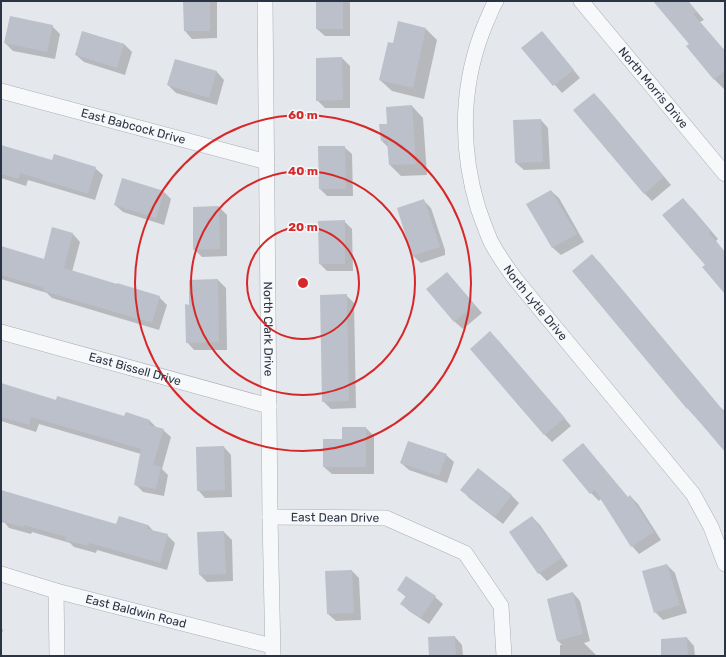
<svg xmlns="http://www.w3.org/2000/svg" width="726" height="657" font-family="Rubik,sans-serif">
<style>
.shadow{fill:#0003}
.building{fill:#bbc0ca}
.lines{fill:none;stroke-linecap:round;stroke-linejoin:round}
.minor-casing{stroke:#a9aeb7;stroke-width:16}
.minor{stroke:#f7f8fa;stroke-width:15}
.ring{fill:none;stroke:#d62828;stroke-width:2}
.labels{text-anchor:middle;stroke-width:3.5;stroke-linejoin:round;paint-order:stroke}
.street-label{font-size:12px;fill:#2b3445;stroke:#f4f6f9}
.centre{fill:#d62828;stroke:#f4f6f9;stroke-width:2}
.ring-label{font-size:12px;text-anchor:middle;font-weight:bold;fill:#d62828;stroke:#f4f6f9;stroke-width:3.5;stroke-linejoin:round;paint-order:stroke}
</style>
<rect width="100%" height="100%" fill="#e4e7ec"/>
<g class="shadow">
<polygon points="184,1 217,1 217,38 192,39 185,31"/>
<polygon points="317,1 350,1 350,36 325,36 317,29"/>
<polygon points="654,1 688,1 704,20 700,22 725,51 725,90 714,79 690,44"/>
<polygon points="52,26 60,34 55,59 13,51 5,43"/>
<polygon points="426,29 437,40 424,99 392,91 380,80 394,44"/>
<polygon points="83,32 124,44 132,52 125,75 84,62 76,55"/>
<polygon points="542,32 549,40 580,78 562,93 522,48"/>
<polygon points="342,58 350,66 350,108 325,108 317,100"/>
<polygon points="176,60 217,72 224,80 217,105 176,93 168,85"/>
<polygon points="594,94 602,102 671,185 652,201 645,194 575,110"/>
<polygon points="412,106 423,118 427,175 401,176 390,165 389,148 382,141 388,125"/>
<polygon points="541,120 548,128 550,169 524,170 516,163"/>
<polygon points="1,146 53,162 95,168 103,175 95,200 28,180 26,186 1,178"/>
<polygon points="344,147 352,154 353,196 327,196 320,189"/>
<polygon points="123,180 164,192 171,199 164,225 123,212 115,205"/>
<polygon points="551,191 559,198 584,242 561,255 553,248 528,204"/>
<polygon points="423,200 431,208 445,250 445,255 421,263 413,256"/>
<polygon points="219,207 227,215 227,256 202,257 194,249"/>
<polygon points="691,207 718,239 716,241 725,253 725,293 706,265"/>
<polygon points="344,221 352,229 353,271 327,271 320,264"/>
<polygon points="73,234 80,242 72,272 159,297 167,305 159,330 52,298 47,293 1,279 1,247 45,260"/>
<polygon points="592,255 600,263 721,408 725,411 725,450 688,409 573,271"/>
<polygon points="218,280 226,288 227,350 194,350 187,342 190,306 190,281"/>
<polygon points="454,281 482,313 463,329 455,322 427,289"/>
<polygon points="346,295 354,303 356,408 331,409 323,401"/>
<polygon points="498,340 571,426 552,442 545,435 471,349"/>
<polygon points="1,384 57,401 125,418 149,420 157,428 163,430 171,437 162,469 168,475 164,496 143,492 135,484 141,454 39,424 36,432 1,421"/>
<polygon points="366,428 374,436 374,474 332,474 324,467 343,440"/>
<polygon points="224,447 231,455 232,497 205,498 198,490"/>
<polygon points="446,455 454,462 447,483 409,470 401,463"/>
<polygon points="564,460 628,498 630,496 638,504 661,540 639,554 632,546 601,499 599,501 591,493"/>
<polygon points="478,469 512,496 519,503 503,524 469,498 462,490"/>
<polygon points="1,491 117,526 148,525 154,532 167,535 175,543 167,570 97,550 96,553 74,547 70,543 32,532 31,534 9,528 5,523 1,522"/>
<polygon points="532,517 540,525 568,566 547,581 539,573"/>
<polygon points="224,532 232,540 233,581 207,582 200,575"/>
<polygon points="667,565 675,573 687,613 663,620 655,612"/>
<polygon points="352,571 359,578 361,620 336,621 328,614"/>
<polygon points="398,590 435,597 443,604 429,624 409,611 402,604 406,597"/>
<polygon points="573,593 580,601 590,641 584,643 597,656 560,656 560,645 562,645 558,641 549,600"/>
<polygon points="1,627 3,630 1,637"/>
<polygon points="455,637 462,645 463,656 430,656"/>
<polygon points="687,638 694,646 695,656 662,656"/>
</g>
<g class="building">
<polygon points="183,1 210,1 210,31 184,31"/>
<rect x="316" y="1" width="27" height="28"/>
<polygon points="653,1 688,1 697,12 693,14 725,51 725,70 714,80 686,46 689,44"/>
<polygon points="10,16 53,25 47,52 4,43"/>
<polygon points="398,21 426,28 413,88 379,80 388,42 393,43"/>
<polygon points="82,31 124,44 117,68 75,55"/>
<polygon points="542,31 574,70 553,86 521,48"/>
<polygon points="342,57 343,100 316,101 316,58"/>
<polygon points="175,59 217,71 209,98 167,85"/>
<polygon points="594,93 664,177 644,194 573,110"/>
<polygon points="412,105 416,164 389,165 387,141 381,141 379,124 387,124 386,107"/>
<polygon points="541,119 543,162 515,163 513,120"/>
<polygon points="1,145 52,160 54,154 96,167 88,194 20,173 19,179 1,174"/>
<polygon points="318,146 345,146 346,189 319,189"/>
<polygon points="122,178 164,191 156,218 114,205"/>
<polygon points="551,190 577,234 552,248 526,204"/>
<polygon points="683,198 711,231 709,233 725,252 725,294 702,267 705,265 662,215"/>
<polygon points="424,199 440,247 412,256 397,208"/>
<polygon points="219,206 220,249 193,250 193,207"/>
<polygon points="345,220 345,264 319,264 318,221"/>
<polygon points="52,227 73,233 64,268 117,284 117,283 160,296 152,323 43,291 44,288 1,275 1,246 44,259"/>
<polygon points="592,254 725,413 725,452 688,408 687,409 572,271"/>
<polygon points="447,272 475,305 454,322 426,289"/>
<polygon points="218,279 219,342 186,343 185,304 189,305 189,280"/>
<polygon points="347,294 349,401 322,402 320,295"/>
<polygon points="490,331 565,418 544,435 470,349"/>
<polygon points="1,383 56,400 57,396 124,416 126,412 150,420 149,425 164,429 153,465 161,467 156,489 134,485 141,449 31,417 29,425 1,417"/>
<polygon points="342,427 366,427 366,467 323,467 323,439 342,439"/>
<polygon points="408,441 447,454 439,476 400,463"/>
<polygon points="583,443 628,497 630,495 654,532 631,547 595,490 590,494 562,460"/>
<polygon points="224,446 225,490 197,491 196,447"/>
<polygon points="478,468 512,495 495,517 460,490"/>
<polygon points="1,490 116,524 119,516 148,525 147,529 168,534 160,563 89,543 88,546 65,540 66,537 24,525 23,527 1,521"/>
<polygon points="532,516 562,558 538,574 509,532"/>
<polygon points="224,531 226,574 199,575 197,532"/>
<polygon points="667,564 680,605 654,613 642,571"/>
<polygon points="352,570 354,613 327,614 325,571"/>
<polygon points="406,576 436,596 421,618 400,604 406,596 397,590"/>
<polygon points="573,592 583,634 557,641 547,599"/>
<polygon points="455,636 456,656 429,656 428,637"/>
<polygon points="687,637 688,656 661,656 661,639"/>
</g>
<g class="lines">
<defs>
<g id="minor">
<path id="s1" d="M265 1 270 517 273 656"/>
<path id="s2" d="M496 1C492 7 490 14 487 20 461 80 459 145 478 208 482 219 486 231 491 242 498 255 507 268 516 280L693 494 711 527 725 564"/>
<path id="s3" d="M581 1 725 174"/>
<path id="s4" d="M1 91 267 162"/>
<path id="s5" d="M1 332 269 406"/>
<path id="s6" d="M270 517 386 518 465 553 501 606 504 656"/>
<path id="s7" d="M1 574 56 591 272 646"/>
<polyline points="56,591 57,656"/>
</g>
</defs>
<use href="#minor" class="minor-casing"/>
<use href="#minor" class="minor"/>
</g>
<g class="ring">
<circle cx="303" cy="283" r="56"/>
<circle cx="303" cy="283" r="112"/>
<circle cx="303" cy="283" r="168"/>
</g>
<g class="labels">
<g class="street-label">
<text dy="4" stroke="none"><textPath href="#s3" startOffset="113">North Morris Drive</textPath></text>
<text dy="4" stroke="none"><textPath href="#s4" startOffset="137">East Babcock Drive</textPath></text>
<text dy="4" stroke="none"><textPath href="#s2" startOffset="325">North Lytle Drive</textPath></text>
<text dy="4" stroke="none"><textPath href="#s1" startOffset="328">North Clark Drive</textPath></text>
<text dy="4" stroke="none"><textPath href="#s5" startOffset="139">East Bissell Drive</textPath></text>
<text dy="4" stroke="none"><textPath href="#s6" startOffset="65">East Dean Drive</textPath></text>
<text dy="4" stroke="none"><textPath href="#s7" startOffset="140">East Baldwin Road</textPath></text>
</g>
</g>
<circle cx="303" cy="283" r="6" class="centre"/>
<g class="ring-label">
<text x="303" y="119">60 m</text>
<text x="303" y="175">40 m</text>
<text x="303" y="231">20 m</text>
</g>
<rect width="726" height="657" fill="none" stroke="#2b3445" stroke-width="4"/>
</svg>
